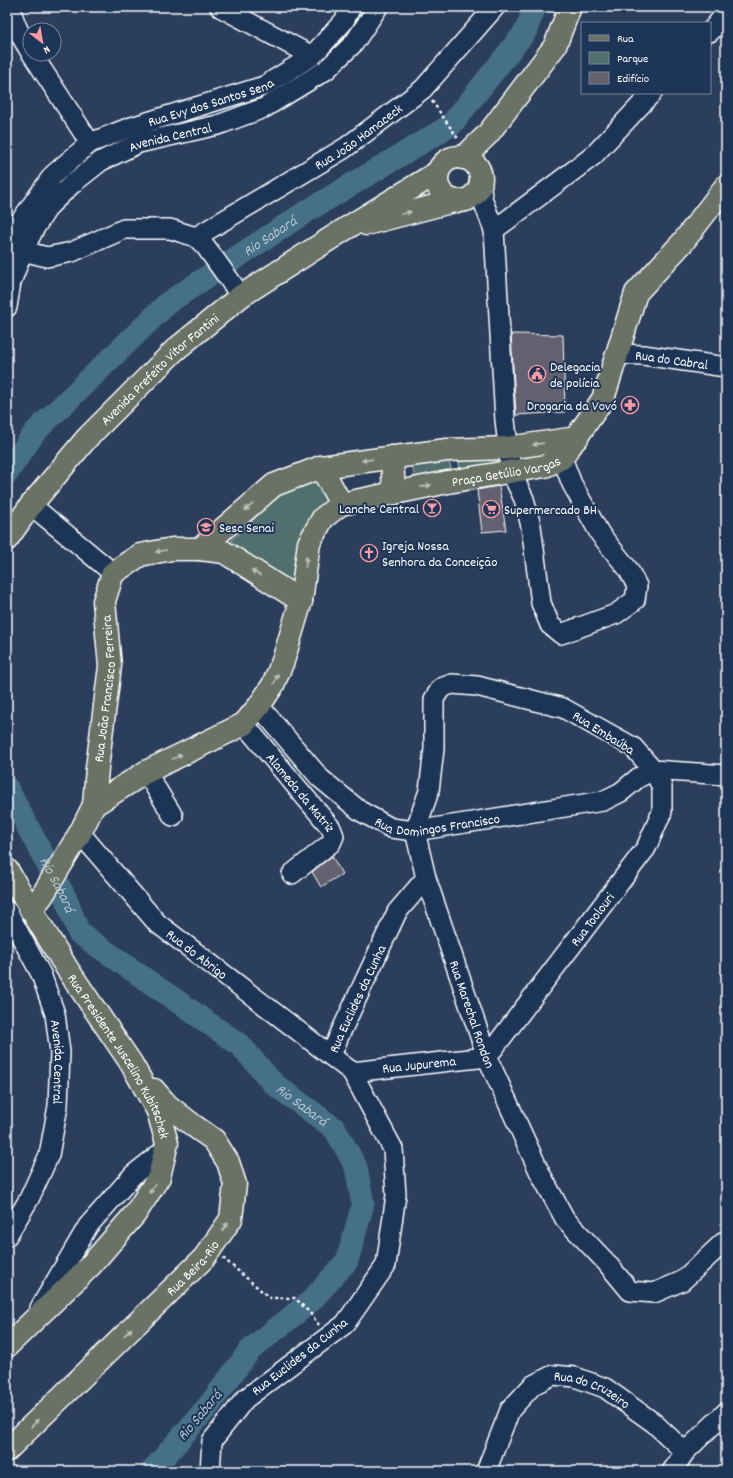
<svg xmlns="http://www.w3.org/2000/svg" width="733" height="1478" font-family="Dekko,sans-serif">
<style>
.green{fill:#516f6d;stroke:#a8b7b6}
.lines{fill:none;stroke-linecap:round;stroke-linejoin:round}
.river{stroke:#447088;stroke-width:23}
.building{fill:#64616f;stroke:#fff}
.minor-casing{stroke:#fff;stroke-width:22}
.major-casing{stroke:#fff;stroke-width:25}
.path{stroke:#fff;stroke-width:2.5;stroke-dasharray:3 3;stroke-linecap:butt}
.minor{stroke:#1d3557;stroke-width:19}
.major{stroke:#6b7165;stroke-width:22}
.oneway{fill:#bcbfba}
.labels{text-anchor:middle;stroke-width:4;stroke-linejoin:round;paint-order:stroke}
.street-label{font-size:14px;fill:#fff;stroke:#1d3557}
.poi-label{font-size:14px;fill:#fff;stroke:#1d3557;text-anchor:start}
.water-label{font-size:15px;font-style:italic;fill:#b4c6cf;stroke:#1d3557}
</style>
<rect width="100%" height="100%" fill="#2b3e5c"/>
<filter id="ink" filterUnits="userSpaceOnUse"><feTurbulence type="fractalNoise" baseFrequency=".025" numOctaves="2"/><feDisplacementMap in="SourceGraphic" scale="8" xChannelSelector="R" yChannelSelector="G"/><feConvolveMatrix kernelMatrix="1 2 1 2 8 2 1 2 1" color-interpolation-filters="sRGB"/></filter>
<g filter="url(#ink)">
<g class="green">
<polygon points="458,458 495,459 497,463 460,470"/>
<polygon points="449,460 452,472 415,479 412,466"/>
<polygon points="316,476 337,503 293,589 227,545 280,494"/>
</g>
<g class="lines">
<g class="river">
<path id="s1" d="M7 473 35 432 169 302 304 213 451 125 525 32 535 7"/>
<path id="s2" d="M7 788 66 899 79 933 240 1045 274 1084 335 1129 356 1167 363 1204 347 1261 311 1301 250 1350 210 1404 152 1471"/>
</g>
</g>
<g class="building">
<polygon points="511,334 563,335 565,412 516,415"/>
<polygon points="499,486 506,530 482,532 477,490"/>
<polygon points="332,856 342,874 321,887 312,872"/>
</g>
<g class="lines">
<defs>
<g id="minor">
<path d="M11 7C13 23 21 37 30 51"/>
<polyline points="220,7 312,56"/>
<polyline points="710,32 726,13"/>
<polyline points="32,54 90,143"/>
<polyline points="480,184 483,201 494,230 505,420 511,472 524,499 531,526 541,603 550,625 561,634 616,614 635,600 637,586 628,569 600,534 572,484 562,458"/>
<polyline points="494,230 593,156 652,93"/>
<path id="s3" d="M196 237 345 148 423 89 495 7"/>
<path id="s4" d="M7 240 53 175 90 143 128 128 264 86 312 56 344 21 351 7"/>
<polyline points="12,247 23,251 47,257 72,252 124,229 170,229 196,237 206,247 241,296"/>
<path id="s5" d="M7 307 11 282 23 251 34 229 49 206 72 184 101 161 139 143 218 125 264 108 326 70 354 43 378 7"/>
<path id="s6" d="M617 354 643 355 726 367"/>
<polyline points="31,505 113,573"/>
<path id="s7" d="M259 706 320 778 360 811 391 828 415 831 603 801 621 792 638 778 653 770 662 787V812L646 848 487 1057 352 1072"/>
<path id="s8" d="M244 724 331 828 334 836 331 843 292 874"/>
<polyline points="146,772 173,816"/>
<path id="s9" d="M726 775 653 770 633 747 563 708 477 686 452 684 441 688 434 699V749L429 791 415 831 426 878 487 1057 540 1173 565 1219 606 1262 630 1291 654 1293 682 1281 726 1240"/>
<path id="s10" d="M80 833 157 923 352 1072 393 1149 396 1195 386 1265 345 1324 245 1399 212 1441 210 1471"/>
<path id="s11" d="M7 911 41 974 55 1014 60 1052 58 1106 49 1155 29 1199 7 1236"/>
<path id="s12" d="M331 1056 339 1036 397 912 426 878"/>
<polyline points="40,1308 88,1226 133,1175 166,1149"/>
<path id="s13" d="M486 1471 510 1410 533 1385 553 1375 575 1377 605 1388 654 1423 685 1452"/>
<polyline points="672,1471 685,1452 726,1412"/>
</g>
<g id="major">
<circle cx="459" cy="179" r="22"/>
<polyline points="463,158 488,134 555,46 570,7"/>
<polyline points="366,224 454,201"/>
<polyline points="392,457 394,493"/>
<polyline points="321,467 341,504"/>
<path id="s14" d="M7 539 31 505 87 438 175 350 241 296 342 231 438 172"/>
<polyline points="200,549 274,485 321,467 447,450 507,448 577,438"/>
<path id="s15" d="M94 805 97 768 110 666 104 601 113 573 140 555 172 549H200L224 552 301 601"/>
<path id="s16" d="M7 870 68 970 131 1063 158 1111 167 1143 159 1177 135 1214 90 1266 7 1346"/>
<path id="s17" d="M31 910 42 896 80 833 94 805 146 772 244 724 259 706 273 685 283 661 301 601 309 543 323 518 341 504 448 482 545 466 562 458 603 399 636 293 683 242 726 186"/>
<path id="s18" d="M7 1450 204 1258 231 1219 235 1184 228 1162 214 1140 194 1126 167 1105 154 1090"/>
</g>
</defs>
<use href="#minor" class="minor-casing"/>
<use href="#major" class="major-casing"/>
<g class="path">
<polyline points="432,101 459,140"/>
<polyline points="223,1258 270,1298 295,1298 310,1313 319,1325"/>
</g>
<use href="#minor" class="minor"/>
<use href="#major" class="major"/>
</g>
<defs><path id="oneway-solid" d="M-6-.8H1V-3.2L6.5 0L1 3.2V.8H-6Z"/></defs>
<g class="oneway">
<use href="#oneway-solid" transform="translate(406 213) rotate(-15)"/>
<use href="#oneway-solid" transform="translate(538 444) rotate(172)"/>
<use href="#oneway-solid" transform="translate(367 460) rotate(172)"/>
<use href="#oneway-solid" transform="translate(426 486) rotate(-11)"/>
<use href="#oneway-solid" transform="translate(249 507) rotate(139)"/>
<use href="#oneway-solid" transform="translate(161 551) rotate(170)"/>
<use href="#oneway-solid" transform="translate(306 562) rotate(-82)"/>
<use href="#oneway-solid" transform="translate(256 573) rotate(-148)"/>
<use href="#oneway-solid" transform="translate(276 679) rotate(-67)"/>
<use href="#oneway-solid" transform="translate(177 757) rotate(-26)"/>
<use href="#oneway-solid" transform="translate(152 1189) rotate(122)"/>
<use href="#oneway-solid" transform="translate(225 1227) rotate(-55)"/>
<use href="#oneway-solid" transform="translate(128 1332) rotate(-44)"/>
<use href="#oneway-solid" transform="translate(35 1423) rotate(-44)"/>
</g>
</g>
<defs>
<symbol id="civic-ring" viewBox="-11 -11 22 22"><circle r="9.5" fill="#1d3557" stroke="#ff9aa2" stroke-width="1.5"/><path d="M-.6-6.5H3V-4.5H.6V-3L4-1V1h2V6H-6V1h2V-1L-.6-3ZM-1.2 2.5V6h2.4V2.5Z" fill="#ff9aa2"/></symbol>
<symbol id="pharmacy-ring" viewBox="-11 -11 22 22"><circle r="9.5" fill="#1d3557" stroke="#ff9aa2" stroke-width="1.5"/><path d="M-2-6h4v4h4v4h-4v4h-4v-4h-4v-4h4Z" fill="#ff9aa2"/></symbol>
<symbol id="bar-ring" viewBox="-11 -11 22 22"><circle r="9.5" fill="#1d3557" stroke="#ff9aa2" stroke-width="1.5"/><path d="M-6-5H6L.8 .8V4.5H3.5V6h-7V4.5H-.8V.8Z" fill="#ff9aa2"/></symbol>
<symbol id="supermarket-ring" viewBox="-11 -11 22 22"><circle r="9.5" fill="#1d3557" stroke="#ff9aa2" stroke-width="1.5"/><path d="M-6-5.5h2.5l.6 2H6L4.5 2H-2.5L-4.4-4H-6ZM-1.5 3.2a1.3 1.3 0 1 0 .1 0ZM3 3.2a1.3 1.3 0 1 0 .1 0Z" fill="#ff9aa2"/></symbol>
<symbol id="university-ring" viewBox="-11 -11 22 22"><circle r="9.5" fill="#1d3557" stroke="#ff9aa2" stroke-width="1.5"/><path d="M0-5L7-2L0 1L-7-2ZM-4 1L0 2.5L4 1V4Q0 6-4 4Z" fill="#ff9aa2"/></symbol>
<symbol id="church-ring" viewBox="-11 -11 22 22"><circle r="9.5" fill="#1d3557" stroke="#ff9aa2" stroke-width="1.5"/><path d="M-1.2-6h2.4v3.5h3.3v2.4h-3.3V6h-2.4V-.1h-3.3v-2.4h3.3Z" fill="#ff9aa2"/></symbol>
</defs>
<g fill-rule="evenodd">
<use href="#civic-ring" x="527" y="364" width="20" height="20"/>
<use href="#pharmacy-ring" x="620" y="395" width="20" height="20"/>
<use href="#bar-ring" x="422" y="498" width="20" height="20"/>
<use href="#supermarket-ring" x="481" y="499" width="20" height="20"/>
<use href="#university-ring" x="196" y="517" width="20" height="20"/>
<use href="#church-ring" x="359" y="543" width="20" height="20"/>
</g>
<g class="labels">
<g class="street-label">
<text dy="5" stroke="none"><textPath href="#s4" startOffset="256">Rua Evy dos Santos Sena</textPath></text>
<text dy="5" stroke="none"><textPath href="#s3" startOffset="191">Rua João Hamaceck</textPath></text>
<text dy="5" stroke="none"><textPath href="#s5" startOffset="253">Avenida Central</textPath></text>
<text dy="5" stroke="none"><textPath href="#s6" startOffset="55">Rua do Cabral</textPath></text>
<text dy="5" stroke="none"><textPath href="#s14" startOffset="229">Avenida Prefeito Vitor Fantini</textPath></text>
<text dy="5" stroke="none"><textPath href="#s17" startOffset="709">Praça Getúlio Vargas</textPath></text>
<text dy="5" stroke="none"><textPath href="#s15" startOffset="117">Rua João Francisco Ferreira</textPath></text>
<text transform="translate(604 732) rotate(32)" y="5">Rua Embaúba</text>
<text dy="5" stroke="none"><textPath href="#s8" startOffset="89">Alameda da Matriz</textPath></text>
<text dy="5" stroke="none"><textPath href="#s7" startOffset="228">Rua Domingos Francisco</textPath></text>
<text transform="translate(592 919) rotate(-53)" y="5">Rua Toolouri</text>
<text dy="5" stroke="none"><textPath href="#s10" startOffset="169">Rua do Abrigo</textPath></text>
<text dy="5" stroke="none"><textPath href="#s12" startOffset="63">Rua Euclides da Cunha</textPath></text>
<text dy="5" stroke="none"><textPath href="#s9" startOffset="649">Rua Marechal Rondon</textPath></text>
<text dy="5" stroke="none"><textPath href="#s16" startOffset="218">Rua Presidente Juscelino Kubitschek</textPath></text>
<text dy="5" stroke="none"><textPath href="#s11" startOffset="162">Avenida Central</textPath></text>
<text transform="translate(419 1064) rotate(-6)" y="5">Rua Jupurema</text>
<text dy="5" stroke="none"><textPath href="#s18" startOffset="260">Rua Beira-Rio</textPath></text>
<text transform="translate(299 1356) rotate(-38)" y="5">Rua Euclides da Cunha</text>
<text dy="5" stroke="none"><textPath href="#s13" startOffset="164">Rua do Cruzeiro</textPath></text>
</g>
<g class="poi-label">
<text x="550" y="371">Delegacia<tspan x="550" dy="16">de polícia</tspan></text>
<text x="617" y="410" text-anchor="end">Drogaria da Vovó</text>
<text x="419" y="513" text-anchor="end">Lanche Central</text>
<text x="504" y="514">Supermercado BH</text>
<text x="219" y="532">Sesc Senai</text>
<text x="382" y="550">Igreja Nossa<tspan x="382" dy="16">Senhora da Conceição</tspan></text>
</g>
<g class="water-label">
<text dy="5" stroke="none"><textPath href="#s1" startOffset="357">Rio Sabará</textPath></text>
<text dy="5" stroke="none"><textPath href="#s2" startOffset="109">Rio Sabará</textPath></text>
<text dy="5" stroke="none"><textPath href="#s2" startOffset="445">Rio Sabará</textPath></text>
<text transform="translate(199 1415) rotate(-50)" y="5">Rio Sabará</text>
</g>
</g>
<rect width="733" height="1478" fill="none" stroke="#1d3557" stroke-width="24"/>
<rect x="12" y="12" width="709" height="1454" fill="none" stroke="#fff" stroke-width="1.5" filter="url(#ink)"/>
<rect x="581" y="22" width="130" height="72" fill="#1d3557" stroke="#77869a"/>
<rect x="589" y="35" width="20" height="6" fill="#6b7165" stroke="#77869a"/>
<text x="617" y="42" font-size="12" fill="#ffffff">Rua</text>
<rect x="589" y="52" width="20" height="12" fill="#516f6d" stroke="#77869a"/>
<text x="617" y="62" font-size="12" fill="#ffffff">Parque</text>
<rect x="589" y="72" width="20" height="12" fill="#64616f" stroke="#77869a"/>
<text x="617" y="82" font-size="12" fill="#ffffff">Edifício</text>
<g transform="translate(42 42) rotate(149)"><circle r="19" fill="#1d3557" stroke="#77869a"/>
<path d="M0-3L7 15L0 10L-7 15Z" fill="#ff9aa2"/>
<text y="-6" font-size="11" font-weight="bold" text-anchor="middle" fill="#ffffff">N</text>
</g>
</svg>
